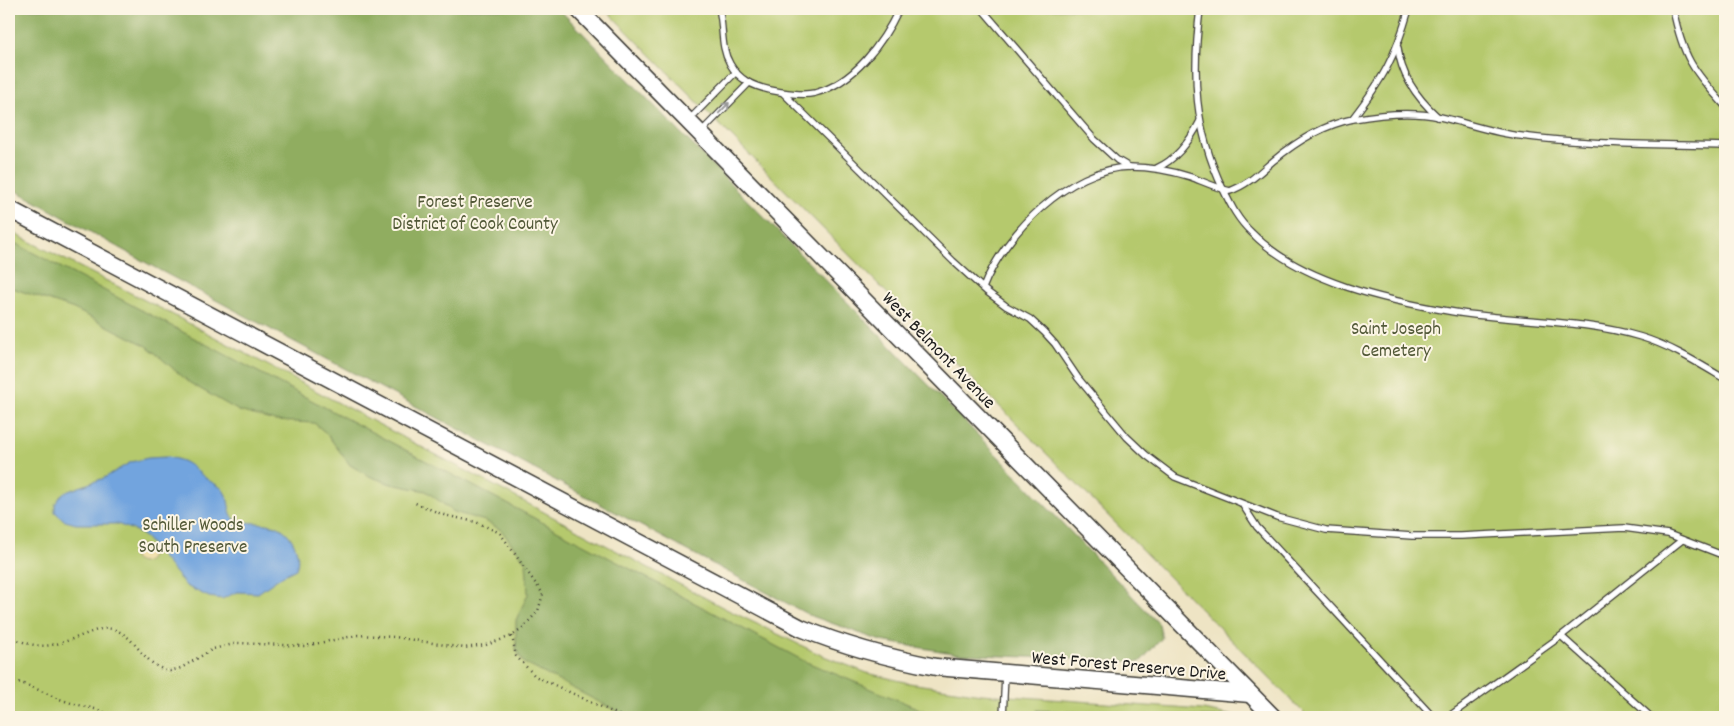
<svg xmlns="http://www.w3.org/2000/svg" width="1734" height="726" font-family="Dekko,sans-serif">
<style>
.green{fill:#b5c96d;stroke:#687244}
.forest{fill:#90ad60;stroke:#56643e}
.sand{fill:#eeda9e;stroke:#857b5d}
.water{fill:#72a4de;stroke:#47607d}
.lines{fill:none;stroke-linecap:round;stroke-linejoin:round}
.lane-casing{stroke:#3c3a35;stroke-width:8}
.secondary-casing{stroke:#3c3a35;stroke-width:19}
.path{stroke:#3c3a35;stroke-width:2.5;stroke-dasharray:1 4;stroke-linecap:butt}
.lane{stroke:#fff;stroke-width:5.5}
.secondary{stroke:#fff;stroke-width:16}
.oneway{stroke:#999}
.labels{text-anchor:middle;stroke-width:4;stroke-linejoin:round;paint-order:stroke}
.park-label{font-size:19px;fill:#525938;stroke:#fcf5e5}
.street-label{font-size:19px;fill:#1c1c1c;stroke:#fcf5e5}
</style>
<rect width="100%" height="100%" fill="#fcf5e5"/>
<filter id="ink" filterUnits="userSpaceOnUse"><feTurbulence type="fractalNoise" baseFrequency=".02" numOctaves="2"/><feDisplacementMap in="SourceGraphic" scale="10" xChannelSelector="R" yChannelSelector="G"/><feConvolveMatrix kernelMatrix="1 2 1 2 8 2 1 2 1" color-interpolation-filters="sRGB"/></filter>
<filter id="wash" filterUnits="userSpaceOnUse"><feTurbulence type="fractalNoise" baseFrequency=".0096" numOctaves="4" result="noise"/><feDisplacementMap in="SourceGraphic" scale="20" xChannelSelector="R" yChannelSelector="G"/><feGaussianBlur stdDeviation="1.12" result="paint"/><feColorMatrix in="noise" values="0 0 0 0 0 0 0 0 0 0 0 0 0 0 0 0 0 1.4 0 .05"/><feComposite in="paint" operator="in"/></filter>
<g filter="url(#wash)">
<rect width="100%" height="100%" fill="#eee4c4"/>
<g class="green">
<polygon points="605,9 1725,9 1725,717 1308,717"/>
<polygon points="9,231 162,309 726,609 821,655 867,673 909,683 981,694 1203,710 1239,717 9,717"/>
</g>
<g class="forest">
<polygon points="9,9 559,9 971,428 1159,624 1162,638 1140,662 958,654 881,641 809,615 161,271 9,187"/>
<polygon points="9,240 804,661 939,717 628,717 524,663 516,650 516,620 528,594 526,562 501,530 485,521 454,512 426,491 391,484 369,476 350,465 326,433 314,423 275,421 239,411 190,383 147,346 74,309 9,287"/>
<polygon points="1037,710 1155,717 1036,717"/>
</g>
<circle class="sand" cx="142" cy="554" r="9"/>
<path class="water" d="M166 457C191 461 188 465 207 479 213 484 221 485 225 493 230 502 228 511 234 519 257 528 282 515 295 546 298 554 299 561 296 569L282 576 258 593 237 592 222 599 209 597 186 586 146 538 136 531 117 524H76L65 521 55 512V504L63 493 104 478 131 462 148 458Z"/>
</g>
<g filter="url(#ink)">
<g class="lines">
<defs>
<g id="lane">
<path d="M719 9C724 27 720 47 730 64 739 80 753 86 770 90 784 93 801 96 815 93 854 83 883 43 899 9"/>
<polyline points="982,9 1094,139 1117,160 1129,167"/>
<path d="M1200 9C1192 75 1194 128 1223 189 1231 206 1238 220 1252 233 1300 282 1388 301 1454 312 1516 322 1580 319 1641 337 1671 346 1698 363 1725 379"/>
<path d="M1673 9C1683 58 1693 70 1725 106"/>
<path d="M1398 48C1401 76 1417 98 1438 117"/>
<polyline points="783,93 953,261 986,291 1006,306 1030,319 1044,332 1055,344 1078,378 1127,437 1146,455 1175,477 1277,517 1326,530 1412,536 1461,536 1624,528 1668,534 1725,556"/>
<path d="M1352 119C1383 79 1395 58 1409 9"/>
<polyline points="688,121 736,72"/>
<polyline points="701,132 749,83"/>
<path d="M1157 168C1177 159 1190 141 1200 121"/>
<path d="M983 288C1004 234 1069 168 1130 167 1150 167 1172 171 1191 177 1204 182 1217 188 1230 191 1248 185 1260 172 1273 161 1297 141 1323 125 1353 119 1381 114 1412 111 1440 117 1467 123 1493 133 1521 136 1590 145 1656 144 1725 146"/>
<polyline points="1242,504 1257,527 1433,717"/>
<polyline points="1561,636 1651,717"/>
<polyline points="1003,717 1005,674"/>
<polyline points="1448,717 1561,636 1682,540"/>
</g>
<g id="secondary">
<polyline points="578,9 1273,717"/>
<path d="M9 209 801 628C845 646 889 658 936 667L1250 694"/>
</g>
</defs>
<use href="#lane" class="lane-casing"/>
<use href="#secondary" class="secondary-casing"/>
<g class="path">
<path d="M9 636C42 652 53 646 86 634 94 631 103 627 112 629 137 635 143 667 170 671L181 668 213 649 238 643 305 646 358 635 395 637 464 648 486 645 512 636 522 629 538 611 543 594 500 533 476 522 444 515 415 503"/>
<polyline points="512,636 516,656 535,676 623,717"/>
<path d="M9 680C30 684 45 694 65 701 82 707 97 707 113 717"/>
<polyline points="832,717 843,714 854,717"/>
</g>
<use href="#lane" class="lane"/>
<use href="#secondary" class="secondary"/>
</g>
<defs><path id="oneway-shaft" d="M-6 0H5M1.5-3L5.5 0L1.5 3" fill="none" stroke-width="1.6" stroke-linecap="round" stroke-linejoin="round" transform="scale(1.25)"/></defs>
<use class="oneway" href="#oneway-shaft" transform="translate(724 108) rotate(-46)"/>
</g>
<g class="labels">
<g class="park-label">
<text x="475" y="207">Forest Preserve<tspan x="475" dy="22">District of Cook County</tspan></text>
<text x="1396" y="334">Saint Joseph<tspan x="1396" dy="22">Cemetery</tspan></text>
<text x="193" y="530">Schiller Woods<tspan x="193" dy="22">South Preserve</tspan></text>
</g>
<g class="street-label">
<text transform="translate(940 349) rotate(46)" y="7">West Belmont Avenue</text>
<text transform="translate(1129 664) rotate(5)" y="7">West Forest Preserve Drive</text>
</g>
</g>
<rect width="1734" height="726" fill="none" stroke="#fcf5e5" stroke-width="30"/>
</svg>
